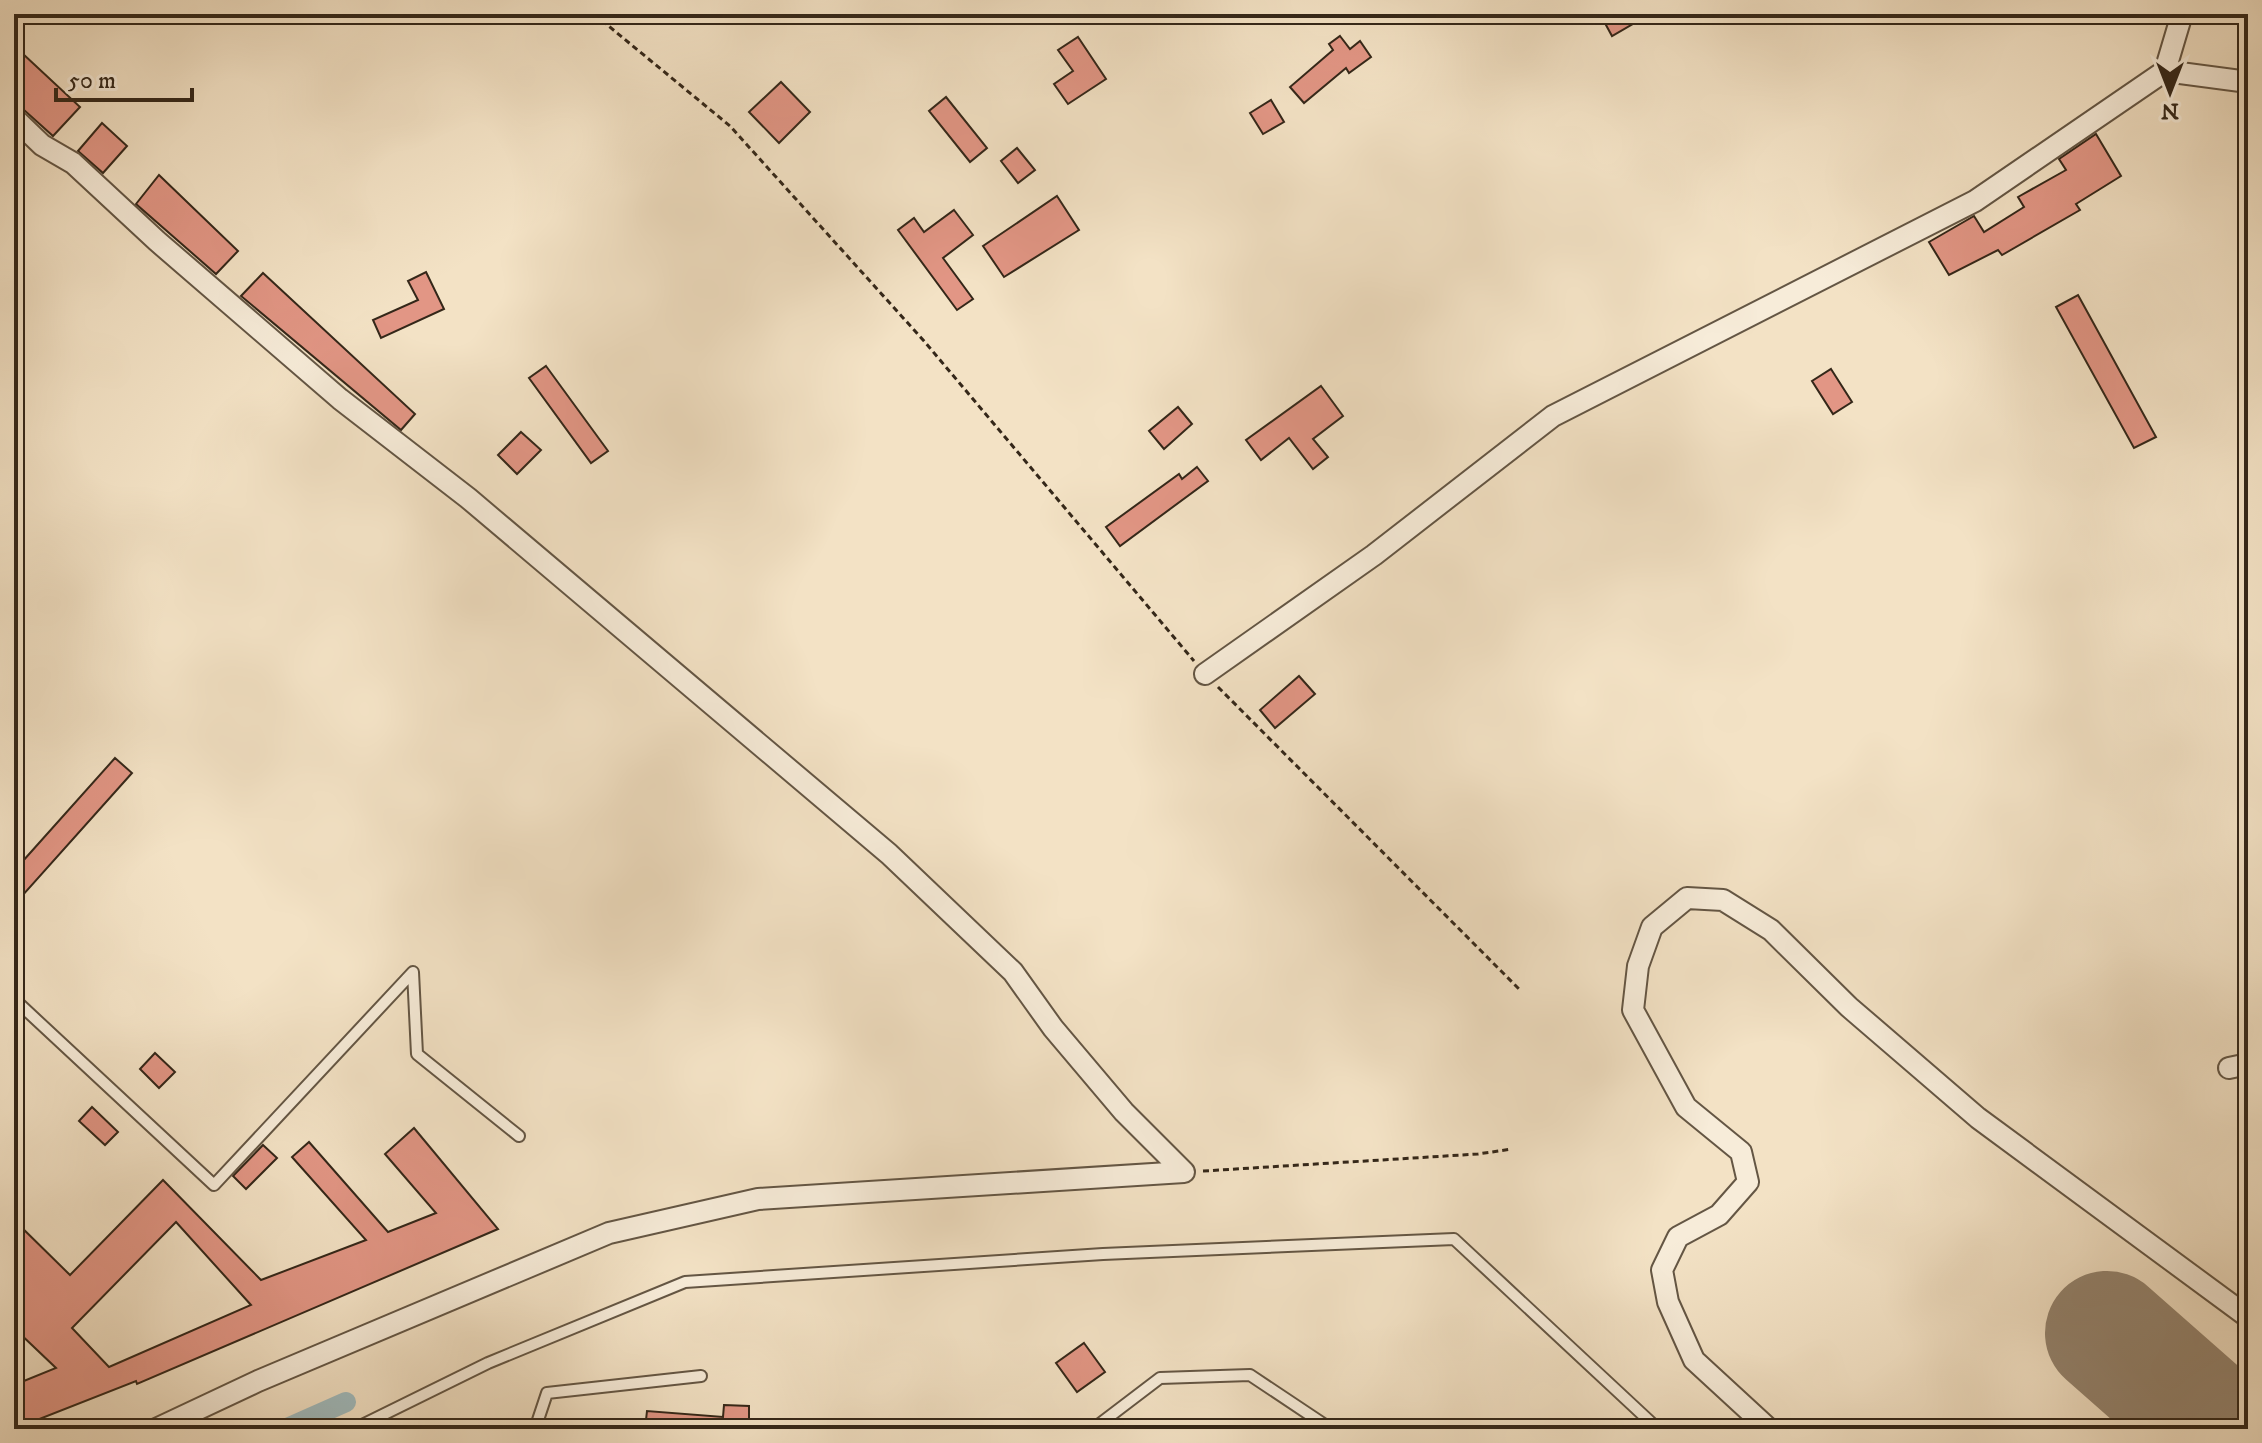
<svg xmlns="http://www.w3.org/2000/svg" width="2262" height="1443" font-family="'IM FELL DW Pica',serif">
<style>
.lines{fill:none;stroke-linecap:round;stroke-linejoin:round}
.canal{stroke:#a0bbbe;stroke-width:20}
.runway{stroke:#94846f;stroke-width:124}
.building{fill:#e29685;stroke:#342719;stroke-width:2;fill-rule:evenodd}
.service-casing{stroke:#645644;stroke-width:14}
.minor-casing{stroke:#645644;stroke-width:24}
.path{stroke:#342719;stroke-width:3;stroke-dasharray:6 4;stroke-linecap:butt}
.service{stroke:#f7ecd9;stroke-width:10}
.minor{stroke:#f7ecd9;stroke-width:20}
</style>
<rect width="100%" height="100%" fill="#f3e2c5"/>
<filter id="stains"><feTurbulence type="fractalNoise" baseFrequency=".0025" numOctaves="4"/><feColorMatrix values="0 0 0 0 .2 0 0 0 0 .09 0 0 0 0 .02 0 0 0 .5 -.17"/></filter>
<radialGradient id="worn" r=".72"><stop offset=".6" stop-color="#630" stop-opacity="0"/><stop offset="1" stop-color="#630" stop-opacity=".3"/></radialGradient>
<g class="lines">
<polyline class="canal" points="285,1429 346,1402"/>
<polyline class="runway" points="2107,1333 2216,1429"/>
</g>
<g class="building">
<polygon points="1600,14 1650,14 1612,36"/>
<polygon points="1340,36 1350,49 1360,41 1371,57 1349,73 1346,68 1304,103 1290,87 1333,50 1329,44"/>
<polygon points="1078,37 1106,79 1068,104 1054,84 1073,71 1058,50"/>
<polygon points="22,53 80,107 53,136 23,109 14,105 14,62"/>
<polygon points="781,82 810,112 779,143 749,112"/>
<polygon points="946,97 987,148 970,162 929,111"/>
<polygon points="1271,100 1284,122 1263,134 1250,113"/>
<polygon points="102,123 127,146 103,173 78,151"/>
<polygon points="2096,134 2121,176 2076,204 2080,210 2002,255 1998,250 1949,275 1929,242 1974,216 1984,232 2024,207 2018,197 2066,170 2059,159"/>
<polygon points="1017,148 1035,170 1018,183 1001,161"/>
<polygon points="159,175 238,251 216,274 136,204"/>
<polygon points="1057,196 1079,230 1004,277 983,246"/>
<polygon points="954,210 973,235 943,258 973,299 957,310 898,230 914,218 924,232"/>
<polygon points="426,272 444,309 381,338 373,320 418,300 408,281"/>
<polygon points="263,273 415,414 401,430 241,296"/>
<polygon points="2078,295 2156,437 2134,448 2056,307"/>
<polygon points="546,366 608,451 591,463 529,378"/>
<polygon points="1831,369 1852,402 1833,414 1812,381"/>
<polygon points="1321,386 1343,416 1313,439 1328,457 1313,469 1289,438 1261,460 1246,440"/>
<polygon points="1178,407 1192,424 1164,449 1149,431"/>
<polygon points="521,432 541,450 517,474 498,455"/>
<polygon points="1197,467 1208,481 1120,546 1106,527 1179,474 1182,479"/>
<polygon points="1299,676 1315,694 1275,728 1260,710"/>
<polygon points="115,758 132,773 14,905 14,871"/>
<polygon points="155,1053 175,1072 159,1088 140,1069"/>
<polygon points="92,1107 118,1132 105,1145 79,1121"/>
<path d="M414 1128 498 1229 137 1384 136 1381 14 1429V1385L56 1368 14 1328V1220L70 1275 163 1180 261 1280 366 1240 292 1157 309 1142 388 1232 436 1213 385 1154ZM176 1222 251 1305 109 1367 72 1328Z"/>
<polygon points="263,1145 277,1158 246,1189 233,1176"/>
<polygon points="1084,1343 1105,1372 1077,1392 1056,1363"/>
<polygon points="724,1405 749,1406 749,1429 645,1429 647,1411 723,1417"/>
</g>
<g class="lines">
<defs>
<g id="service">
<polyline points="14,999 214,1185 413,972 417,1054 519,1136"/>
<polyline points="354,1429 488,1363 685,1282 1103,1254 1454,1239 1658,1429"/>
<polyline points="535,1429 547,1393 701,1376"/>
<polyline points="1093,1429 1160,1378 1250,1375 1331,1429"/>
</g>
<g id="minor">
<polyline points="2182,14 2165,71 2248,82"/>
<polyline points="14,118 42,145 73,163 157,241 340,399 468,498 889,854 1013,972 1053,1028 1124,1112 1184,1172 758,1199 609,1233 258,1381 156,1429"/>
<polyline points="1205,674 1374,555 1553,416 1975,201 2165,71"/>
<polyline points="2229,1068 2248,1064"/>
<polyline points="1769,1429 1694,1360 1668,1302 1662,1270 1678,1237 1719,1215 1748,1182 1741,1152 1686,1107 1633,1010 1638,966 1652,927 1687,898 1723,900 1771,930 1849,1007 1978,1118 2248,1317"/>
</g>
</defs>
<use href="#service" class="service-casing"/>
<use href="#minor" class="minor-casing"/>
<g class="path">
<polyline points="594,14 730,126 924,341 1194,661"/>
<polyline points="1218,687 1519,989"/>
<polyline points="1203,1171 1478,1154 1512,1149"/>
</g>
<use href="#service" class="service"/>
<use href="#minor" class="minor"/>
</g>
<rect width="2262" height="1443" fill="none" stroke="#f3e2c5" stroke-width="48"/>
<rect x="16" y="16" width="2230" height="1411" fill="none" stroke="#342719" stroke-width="4"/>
<rect x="24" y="24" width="2214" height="1395" fill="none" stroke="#342719" stroke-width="2"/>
<g transform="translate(2170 92) rotate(180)" stroke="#f7ecd9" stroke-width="6" paint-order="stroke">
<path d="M0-6L14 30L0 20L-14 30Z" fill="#342719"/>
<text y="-12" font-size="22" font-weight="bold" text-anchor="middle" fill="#342719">N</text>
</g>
<path d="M56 88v12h136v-12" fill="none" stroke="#342719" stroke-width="4"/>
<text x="68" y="88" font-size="24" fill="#342719" stroke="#f7ecd9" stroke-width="6" paint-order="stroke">50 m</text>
<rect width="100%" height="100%" filter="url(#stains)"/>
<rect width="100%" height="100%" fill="url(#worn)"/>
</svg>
